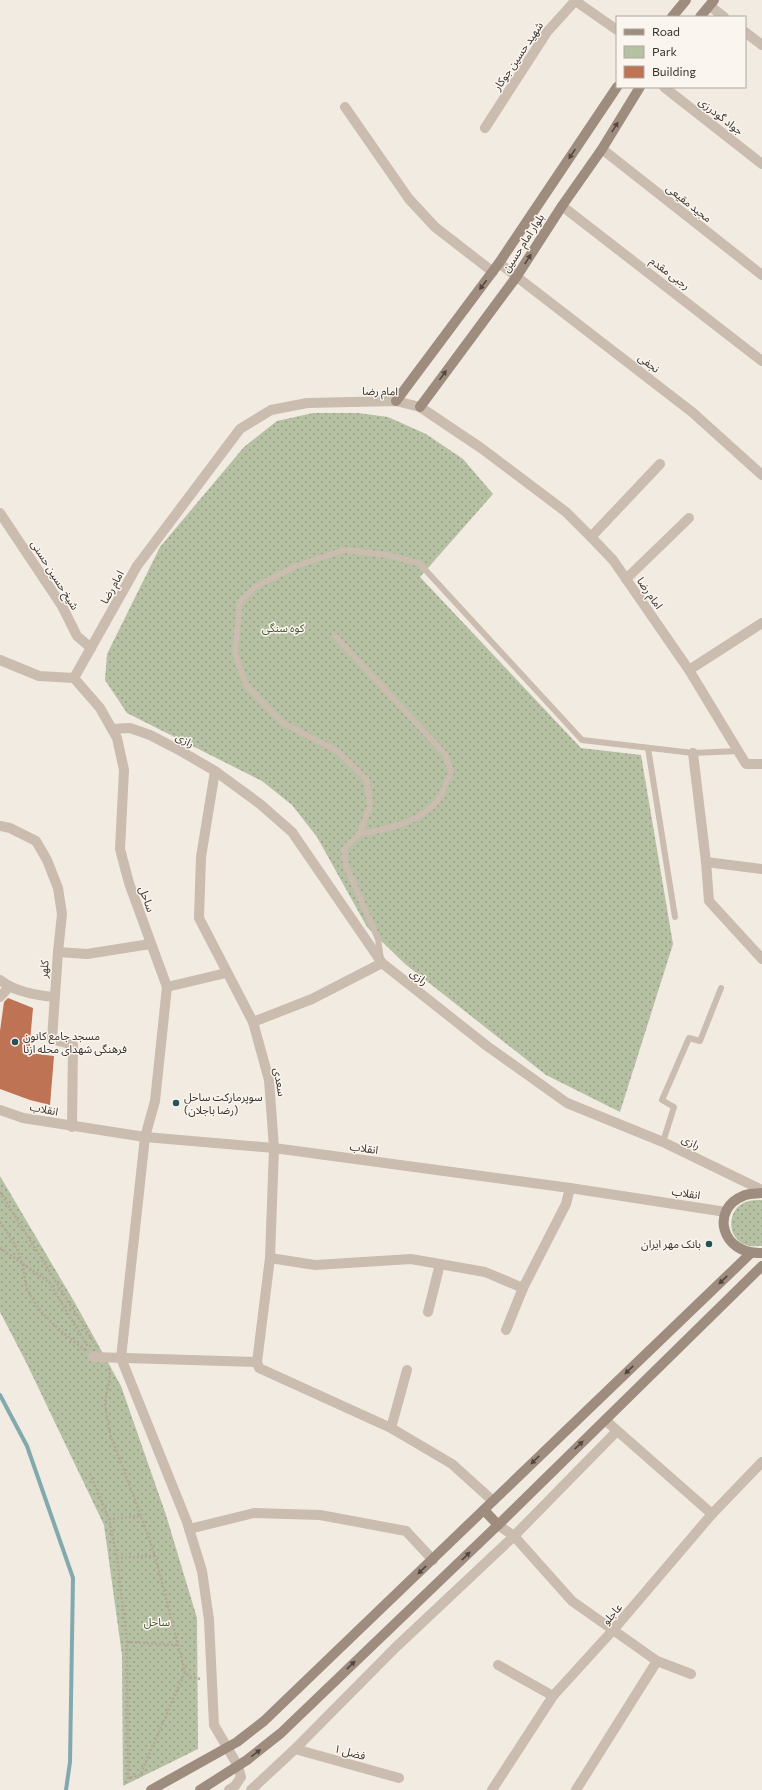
<svg xmlns="http://www.w3.org/2000/svg" width="762" height="1790" font-family="Commissioner,'Noto Sans Arabic',sans-serif">
<style>
.green{fill:url(#green-dots)}
.lines{fill:none;stroke-linecap:round;stroke-linejoin:round}
.stream{stroke:#82aaae;stroke-width:4}
.building{fill:#be7354}
.path{stroke:#b6a698;stroke-width:2.5;stroke-dasharray:2 2;stroke-linecap:butt}
.service{stroke:#cabcae;stroke-width:6}
.minor{stroke:#cabcae;stroke-width:10}
.tertiary{stroke:#cabcae;stroke-width:10}
.secondary{stroke:#9e8c7f;stroke-width:10}
.oneway{fill:#524841}
.poi-dot{fill:#235259;stroke:#faf5ee;stroke-width:1.5}
.labels{text-anchor:middle;stroke-width:3;stroke-linejoin:round;paint-order:stroke}
.street-label{font-size:11px;fill:#39312c;stroke:#faf5ee}
.park-label{font-size:11px;fill:#475631;stroke:#faf5ee}
.poi-label{font-size:11px;fill:#39312c;stroke:#faf5ee;text-anchor:start}
</style>
<defs>
<pattern id="green-dots" width="8" height="8" patternUnits="userSpaceOnUse"><rect width="8" height="8" fill="#b5c1a2"/><path d="M2 2h.1M6 6h.1" fill="none" stroke="#949d84" stroke-width="1.8" stroke-linecap="round"/></pattern>
</defs>
<rect width="100%" height="100%" fill="#f2ebe2"/>
<g class="green">
<polygon points="313,413 358,413 388,417 426,434 463,459 493,494 420,577 581,748 641,755 673,944 620,1112 546,1075 405,964 367,927 317,837 292,805 262,781 127,713 105,680 107,654 160,547 244,447 277,421"/>
<polygon points="0,1176 75,1303 121,1386 166,1515 197,1618 198,1749 123,1786 122,1655 104,1525 26,1362 0,1312"/>
<path d="M762 1200V1246C756 1246 749 1247 743 1244 726 1235 728 1208 746 1202 751 1200 757 1200 762 1200Z"/>
</g>
<g class="lines">
<polyline class="stream" points="0,1395 27,1446 73,1578 70,1762 66,1790"/>
</g>
<polygon class="building" points="8,998 33,1008 29,1053 54,1056 50,1105 30,1100 0,1089 0,1031 4,1002"/>
<g class="lines">
<g class="path">
<polyline points="0,1192 96,1346"/>
<path d="M0 1222C9 1234 18 1248 22 1263 25 1272 24 1282 28 1290 39 1316 64 1333 85 1350"/>
<polyline points="0,1248 49,1282 88,1347"/>
<polyline points="109,1368 110,1375 105,1403 110,1434 141,1516 155,1556 185,1672 190,1677 201,1679"/>
<polyline points="90,1474 109,1519 117,1558 127,1642 128,1778 140,1775 185,1672"/>
<polyline points="109,1519 141,1516"/>
<polyline points="117,1558 154,1556"/>
<polyline points="127,1642 177,1645"/>
</g>
<g class="service">
<path d="M335 636 445 754 451 772C447 780 444 792 438 800 423 821 384 831 360 833"/>
<polyline points="648,748 675,917"/>
<polyline points="381,959 378,939 346,866 344,849 360,833 370,806 367,780 339,752 283,723 246,685 235,653 240,601 255,587 296,566 344,550 387,555 419,563 582,740 693,753 738,751"/>
<polyline points="663,1142 674,1107 662,1100 689,1038 700,1041 721,988"/>
</g>
<g class="minor">
<polyline points="574,0 617,30"/>
<polyline points="710,6 724,17"/>
<polyline points="745,32 762,45"/>
<polyline points="664,87 762,164"/>
<polyline points="345,107 409,199 435,227 493,272"/>
<polyline points="485,128 547,32 575,1"/>
<polyline points="602,149 762,275"/>
<polyline points="562,206 762,361"/>
<polyline points="499,263 692,412 762,475"/>
<polyline points="0,513 62,606 77,636 91,648"/>
<polyline points="591,537 660,464"/>
<polyline points="626,579 689,518"/>
<polyline points="689,670 762,623"/>
<polyline points="74,678 100,708 117,738 124,770 120,849 129,883 167,987 155,1101 145,1137"/>
<polyline points="112,729 130,728 150,735 179,750 215,771 260,804 292,832 382,963 487,1046 567,1103 663,1142 762,1190"/>
<polyline points="693,753 706,862 709,901 762,959"/>
<polyline points="215,771 201,857 199,918 253,1022 312,999 382,963"/>
<polyline points="0,826 10,828 36,841 47,860 58,888 62,914 58,952 52,1039 73,1045 72,1127"/>
<polyline points="706,862 762,869"/>
<polyline points="58,952 87,954 150,944"/>
<path d="M0 980C16 992 35 995 54 997"/>
<polyline points="167,987 226,973"/>
<polyline points="0,997 9,987"/>
<polyline points="253,1022 269,1080 274,1148 270,1258 257,1362 259,1368 391,1428 452,1464 493,1501"/>
<polyline points="270,1258 315,1265 411,1259 485,1272 523,1288"/>
<polyline points="428,1312 440,1264"/>
<polyline points="506,1330 523,1288 566,1204 570,1188"/>
<polyline points="93,1357 257,1362"/>
<polyline points="605,1420 712,1514"/>
<polyline points="391,1428 407,1370"/>
<polyline points="498,1525 514,1536 572,1601 657,1661 691,1674"/>
<polyline points="189,1529 254,1513 320,1515 406,1531 433,1560"/>
<polyline points="498,1665 553,1696"/>
<polyline points="295,1749 399,1778"/>
<polyline points="229,1790 235,1786 241,1777 238,1766"/>
<polyline points="251,1790 295,1749 395,1648 514,1536 617,1431"/>
<polyline points="492,1790 553,1696 614,1629 712,1514 762,1462"/>
<polyline points="576,1790 657,1661"/>
</g>
<g class="tertiary">
<polyline points="0,660 39,676 74,678 137,566 240,429 271,410 307,403 396,401 420,407 481,448 566,512 591,537 613,560 689,670 746,764 762,764"/>
<polyline points="0,1110 23,1118 145,1137 274,1148 570,1188 726,1212"/>
<polyline points="145,1137 121,1358 187,1522 202,1571 209,1620 214,1725 238,1766"/>
</g>
<g class="secondary">
<polyline points="672,17 686,0"/>
<polyline points="700,17 714,0"/>
<polyline points="396,401 499,263 617,87"/>
<polyline points="420,407 517,276 562,206 602,149 640,87"/>
<path d="M762 1193C756 1194 749 1193 743 1196 710 1209 721 1255 762 1253"/>
<polyline points="484,1510 498,1525"/>
<polyline points="151,1790 237,1742 264,1721 751,1253"/>
<polyline points="200,1790 247,1760 281,1733 498,1525 762,1266"/>
</g>
</g>
<defs><path id="oneway-solid" d="M-6-.8H1V-3.2L6.5 0L1 3.2V.8H-6Z"/></defs>
<g class="oneway">
<use href="#oneway-solid" transform="translate(615 127) rotate(-58)"/>
<use href="#oneway-solid" transform="translate(572 154) rotate(124)"/>
<use href="#oneway-solid" transform="translate(528 259) rotate(-57)"/>
<use href="#oneway-solid" transform="translate(483 285) rotate(127)"/>
<use href="#oneway-solid" transform="translate(443 375) rotate(-54)"/>
<use href="#oneway-solid" transform="translate(723 1280) rotate(136)"/>
<use href="#oneway-solid" transform="translate(629 1370) rotate(136)"/>
<use href="#oneway-solid" transform="translate(579 1445) rotate(-44)"/>
<use href="#oneway-solid" transform="translate(535 1460) rotate(136)"/>
<use href="#oneway-solid" transform="translate(466 1556) rotate(-44)"/>
<use href="#oneway-solid" transform="translate(422 1570) rotate(136)"/>
<use href="#oneway-solid" transform="translate(351 1665) rotate(-44)"/>
<use href="#oneway-solid" transform="translate(256 1753) rotate(-38)"/>
</g>
<g class="poi-dot">
<circle cx="15" cy="1042" r="4"/>
<circle cx="176" cy="1103" r="4"/>
<circle cx="709" cy="1244" r="4"/>
</g>
<g class="labels">
<g class="street-label">
<text transform="translate(518 56) rotate(-56)" y="4">شهید حسین جوکار</text>
<text transform="translate(721 116) rotate(38)" y="4">جواد گودرزی</text>
<text transform="translate(689 203) rotate(38)" y="4">مجید مقیعی</text>
<text transform="translate(523 243) rotate(-57)" y="4">بلوار امام حسین</text>
<text transform="translate(670 273) rotate(37)" y="4">رجبی مقدم</text>
<text transform="translate(649 363) rotate(38)" y="4">نجفی</text>
<text transform="translate(380 391) rotate(1)" y="4">امام رضا</text>
<text transform="translate(55 575) rotate(58)" y="4">شیخ حسین حسنی</text>
<text transform="translate(112 587) rotate(-61)" y="4">امام رضا</text>
<text transform="translate(650 593) rotate(55)" y="4">امام رضا</text>
<text transform="translate(185 740) rotate(28)" y="4">رازی</text>
<text transform="translate(147 899) rotate(70)" y="4">ساحل</text>
<text transform="translate(44 969) rotate(-86)" y="4">کلهر</text>
<text transform="translate(419 977) rotate(38)" y="4">رازی</text>
<text transform="translate(280 1082) rotate(81)" y="4">سعدی</text>
<text transform="translate(44 1109) rotate(11)" y="4">انقلاب</text>
<text transform="translate(691 1142) rotate(26)" y="4">رازی</text>
<text transform="translate(364 1148) rotate(8)" y="4">انقلاب</text>
<text transform="translate(686 1193) rotate(9)" y="4">انقلاب</text>
<text transform="translate(612 1614) rotate(-49)" y="4">عاجلو</text>
<text transform="translate(350 1752) rotate(15)" y="4">فضل ۱</text>
</g>
<g class="park-label">
<text x="283" y="632">کوه سنگی</text>
<text x="157" y="1626">ساحل</text>
</g>
<g class="poi-label">
<text x="23" y="1040">مسجد جامع کانون<tspan x="23" dy="13">فرهنگی شهدای محله ازنا</tspan></text>
<text x="184" y="1101">سوپرمارکت ساحل<tspan x="184" dy="13">(رضا باجلان)</tspan></text>
<text x="701" y="1248" text-anchor="end">بانک مهر ایران</text>
</g>
</g>
<rect x="616" y="16" width="130" height="72" fill="#faf5ee" stroke="#ada7a0"/>
<rect x="624" y="29" width="20" height="6" fill="#9e8c7f" stroke="#ada7a0"/>
<text x="652" y="36" font-size="12" fill="#39312c">Road</text>
<rect x="624" y="46" width="20" height="12" fill="#b5c1a2" stroke="#ada7a0"/>
<text x="652" y="56" font-size="12" fill="#39312c">Park</text>
<rect x="624" y="66" width="20" height="12" fill="#be7354" stroke="#ada7a0"/>
<text x="652" y="76" font-size="12" fill="#39312c">Building</text>
</svg>
